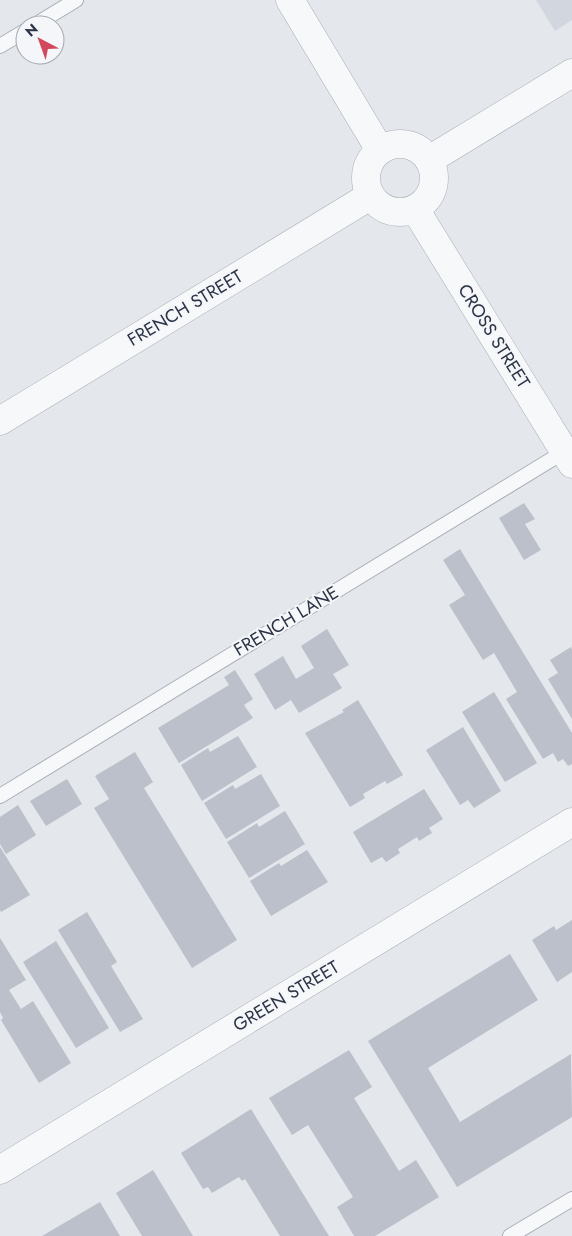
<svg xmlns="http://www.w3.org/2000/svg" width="572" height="1236" font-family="Jost,sans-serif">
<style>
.built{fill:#d2d6de}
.building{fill:#bbc0ca}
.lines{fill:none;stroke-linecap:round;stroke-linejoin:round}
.service-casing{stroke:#a9aeb7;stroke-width:16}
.minor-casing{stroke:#a9aeb7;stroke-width:29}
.service{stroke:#f7f8fa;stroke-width:14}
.minor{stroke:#f7f8fa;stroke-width:28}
.labels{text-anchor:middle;stroke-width:4;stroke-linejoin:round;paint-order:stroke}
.street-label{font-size:18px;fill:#2b3445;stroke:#f4f6f9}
</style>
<rect width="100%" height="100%" fill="#e4e7ec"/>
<polygon class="built" points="536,0 572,0 572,20 555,31"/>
<g class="building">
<polygon points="524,503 535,519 525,524 541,550 524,560 499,518"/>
<polygon points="460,549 572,733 572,764 568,766 563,759 558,762 553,753 543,759 506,699 517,692 494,653 483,660 449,605 465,595 443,560"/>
<polygon points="327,629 349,665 333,674 342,688 299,713 291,700 275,710 254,674 283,656 296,679 314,668 301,646"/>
<polygon points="571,647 572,650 572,719 548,679 558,673 550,660"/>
<polygon points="235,670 253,699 244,705 253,718 179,763 158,728 229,685 224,677"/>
<polygon points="494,692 537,763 505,782 462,712"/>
<polygon points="358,700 403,775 387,784 385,781 363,794 365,798 350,807 305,733 344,712 342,710"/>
<polygon points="463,727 501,791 474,808 468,800 460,805 426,750"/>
<polygon points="238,736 257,767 202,801 181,765 208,748 210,752"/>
<polygon points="135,752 153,782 144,788 237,940 192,968 94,808 109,799 95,776"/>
<polygon points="261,774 280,806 226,839 204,803 233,785 235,789"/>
<polygon points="67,779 82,804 46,826 30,801"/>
<polygon points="424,789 443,819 429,828 432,833 419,841 417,837 398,849 400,853 386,862 382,857 371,863 353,832"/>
<polygon points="18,805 36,835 6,854 0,844 0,817"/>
<polygon points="285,811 305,844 249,878 227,842 257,823 259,827"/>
<polygon points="0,847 30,895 1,912 0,910"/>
<polygon points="307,850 328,882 271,916 250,881 279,863 281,866"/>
<polygon points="87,912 117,962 111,966 143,1019 120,1032 58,930"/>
<polygon points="572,920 572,972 557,982 532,940 554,926 556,930"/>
<polygon points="0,938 26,980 9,990 21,1009 33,1001 71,1063 39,1083 1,1020 3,1018 0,1012"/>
<polygon points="56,941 109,1028 76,1048 23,962"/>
<polygon points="510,954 538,1000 428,1068 460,1122 571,1054 572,1117 457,1187 368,1041"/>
<polygon points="349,1050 372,1087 354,1098 399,1171 416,1160 439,1197 375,1236 354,1236 337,1207 353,1197 308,1125 292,1135 269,1098"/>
<polygon points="251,1109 329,1236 280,1236 245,1179 242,1181 239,1177 212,1193 208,1187 203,1189 181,1153"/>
<polygon points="153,1170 193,1236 142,1236 116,1193"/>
<polygon points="100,1202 120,1236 42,1236"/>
</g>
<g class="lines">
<defs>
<g id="service">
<polyline points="35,25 76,0"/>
<polyline points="0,46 25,31"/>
<polyline points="0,796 567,450"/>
<polyline points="510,1236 572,1199"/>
</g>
<g id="minor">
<polyline points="290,0 380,150"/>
<circle cx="400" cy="178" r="34"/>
<polyline points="429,160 572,73"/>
<polyline points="415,209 572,464"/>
<polyline points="0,421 370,196"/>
<polyline points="0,1170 572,822"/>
</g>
</defs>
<use href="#service" class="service-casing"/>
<use href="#minor" class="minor-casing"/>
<use href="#service" class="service"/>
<use href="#minor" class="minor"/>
</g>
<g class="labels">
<g class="street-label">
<text transform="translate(185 308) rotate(-31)" y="6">FRENCH STREET</text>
<text transform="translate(494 336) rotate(58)" y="6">CROSS STREET</text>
<text transform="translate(286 621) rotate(-31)" y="6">FRENCH LANE</text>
<text transform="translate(286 996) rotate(-31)" y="6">GREEN STREET</text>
</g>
</g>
<g transform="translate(40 40) rotate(319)"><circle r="24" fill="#f4f6f9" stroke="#a4a8b1"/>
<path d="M0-4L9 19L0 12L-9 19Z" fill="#d1495b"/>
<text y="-8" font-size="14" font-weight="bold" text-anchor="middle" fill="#2b3445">N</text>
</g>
</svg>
